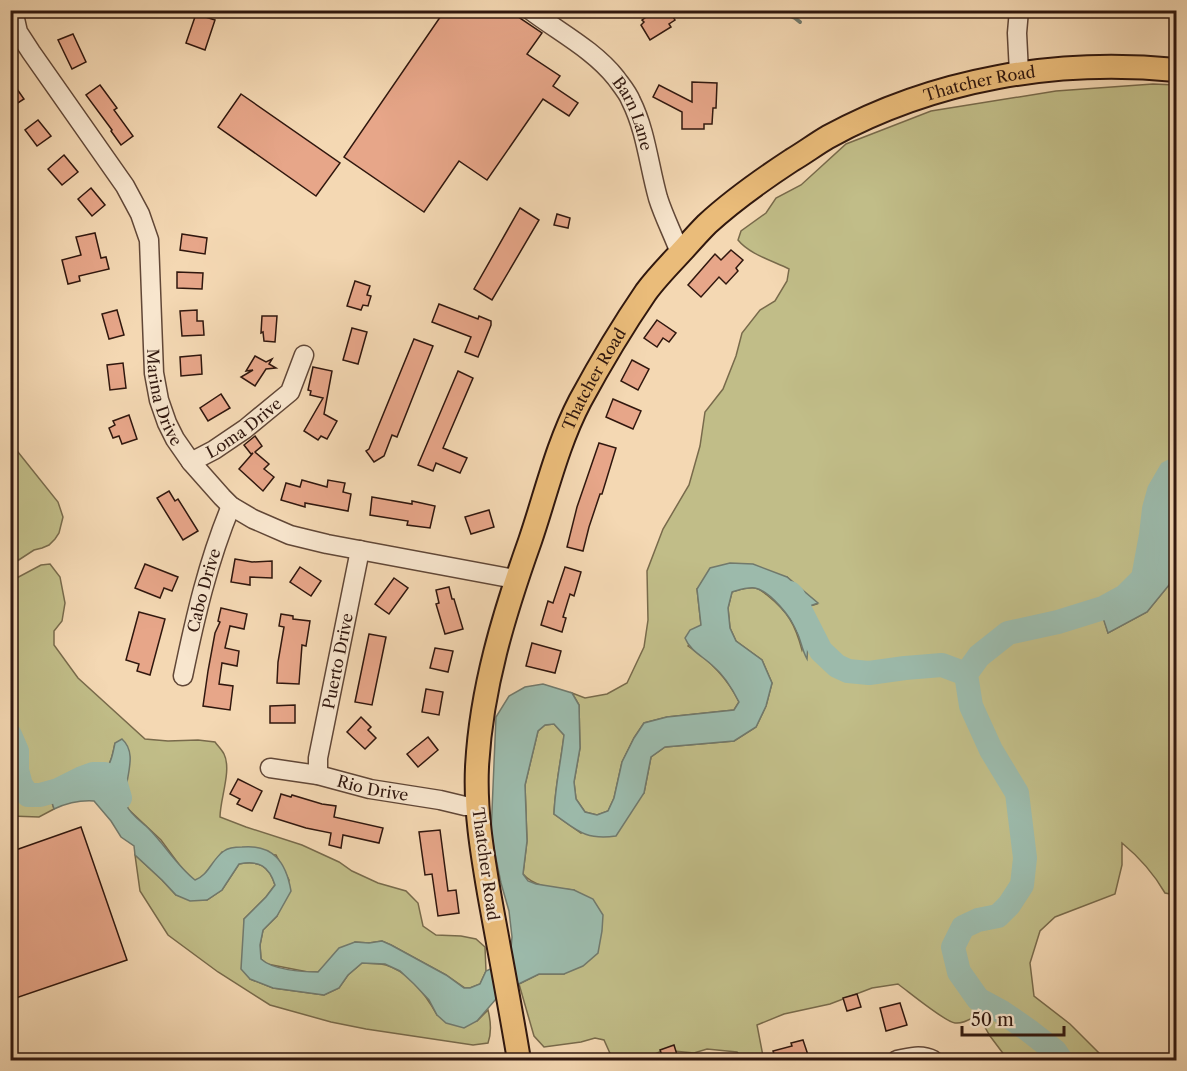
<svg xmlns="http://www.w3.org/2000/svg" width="1187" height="1071" font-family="'Libre Caslon Text',serif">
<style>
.green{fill:#c1bd88;stroke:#786a4b;stroke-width:1.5}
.water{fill:#9cbaab;stroke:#71796c;stroke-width:1.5}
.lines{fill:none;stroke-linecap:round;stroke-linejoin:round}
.stream{stroke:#71796c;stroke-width:4}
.river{stroke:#9cbaab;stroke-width:24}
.building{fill:#e7a689;stroke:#30170e;stroke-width:1.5}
.minor-casing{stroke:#614737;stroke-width:21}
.major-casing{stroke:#30170e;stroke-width:26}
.minor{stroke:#f8e6ce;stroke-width:18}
.major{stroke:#eabc7a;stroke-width:22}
.labels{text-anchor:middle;stroke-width:5;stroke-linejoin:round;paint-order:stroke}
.street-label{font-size:16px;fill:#30170e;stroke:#f8e6ce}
</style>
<rect width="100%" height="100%" fill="#f4d8b3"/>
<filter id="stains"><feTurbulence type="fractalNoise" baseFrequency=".00333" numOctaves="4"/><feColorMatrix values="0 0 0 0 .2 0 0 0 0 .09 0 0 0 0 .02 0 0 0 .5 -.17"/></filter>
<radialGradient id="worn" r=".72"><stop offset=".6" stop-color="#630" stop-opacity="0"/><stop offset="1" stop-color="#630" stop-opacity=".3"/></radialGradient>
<g class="green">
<path d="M1153 84 1176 85V459L1167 465 1144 530 1147 559 1141 589 1130 596 1101 609 1108 633 1147 612 1169 585 1176 565V895L1165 893C1154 874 1139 857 1122 843V865L1115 894 1055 917 1040 931 1030 963 1034 996 1070 1024 1106 1060H1008L990 1036 978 1015C970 1019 963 1024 955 1023 945 1022 909 992 898 984L872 988 830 1004 784 1014 757 1025 763 1056 760 1060H744L737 1052 707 1049 694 1053 664 1050 641 1060H613L604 1040 595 1038 581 1042 544 1047 534 1036 519 984 539 974H564L574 890C556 888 535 888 523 874L527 841 525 785 538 731 545 725 554 724 564 735C561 761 555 787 554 814L581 833 644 793 651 757 665 747 734 741 756 727 766 706 772 683 762 660 736 641 730 628 728 608 732 592C739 590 747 587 755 588 760 589 763 592 767 595 788 612 795 624 802 650L809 630 802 612 810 606 817 604 787 577 697 589 701 625 688 646C711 662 727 677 739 702L734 710 667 717 644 723 634 738 622 762 614 798 608 811 597 815 585 812 576 799 574 782 580 748 579 705 572 693 585 698 607 694 627 683 644 647 648 620 647 571 663 529 689 485 700 446 705 412 723 389 736 356 742 333 760 310 775 301 787 281 789 269C773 261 749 254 738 240L741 231 766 213 776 198 801 185 846 144 931 111 1056 91Z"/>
<polygon points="10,442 58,502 63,517 59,533 55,539 49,545 42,548 34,550 11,565"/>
<path d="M50 564 60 577 65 603 62 621 54 631V645L78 678 145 739 168 741 198 740 215 742C218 746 222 750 224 754 232 770 220 799 220 817L246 827 302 845 339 862 352 871 378 883 406 891 418 903 423 926 436 935 461 936 476 939 485 947 486 971 480 984 470 988H465L446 975 391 945 382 941 369 943 355 942 318 972H308L267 964 261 959 260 945 263 930 277 916 289 880 276 855 222 852 201 879 195 881 186 874 161 840 127 808 115 743C113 753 111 765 103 773 99 778 95 777 90 777 78 778 56 783 52 795 50 800 53 805 54 809L39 817 11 816V581L41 565Z"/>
<path d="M135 855 162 880 176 895 207 900 222 890 239 864C259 860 269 866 275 885L266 897 244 919 250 979 273 988 324 995 339 988 348 975 362 963C370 964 379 963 386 965 409 972 426 995 437 1015L477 1021 488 1010C491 1022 492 1032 488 1043L473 1045 366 1029 331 1022 270 1005 218 972 168 935 140 891Z"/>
</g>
<g class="water">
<polygon points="1176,459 1175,537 1176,565 1169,585 1147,612 1108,633 1100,609 1130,596 1141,589 1147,559 1144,530 1152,492 1167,465"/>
<path d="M730 563 753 564 787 577 818 603 810 606 802 612 809 630 807 659C802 650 801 641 797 632 792 618 770 591 755 588 747 587 739 590 732 592L728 608 730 628 736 641 762 660 772 683 766 706 756 727 734 741 665 747 651 757 644 793 616 836C585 840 578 831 554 814 555 787 561 761 564 735L554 724 545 725 538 731 525 785 527 841 523 874 528 881 536 884 574 890 593 899 603 915 602 931 598 953 583 966 564 974H539L502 992 477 1021 464 1028 446 1023 437 1015 429 1000 414 984 400 971 385 964 362 963 348 975 339 988 324 995 273 988 250 979 241 969 244 919 266 897 275 885C269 866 259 860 239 864L222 890 207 900 190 901 176 895 162 880 135 855 134 846 121 837 111 821 94 801C79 800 67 803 54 809 53 805 50 800 52 795 56 783 78 778 90 777 95 777 99 778 103 773 111 765 113 753 115 743L122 739C141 756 120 785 127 806 130 814 142 822 149 829 165 845 177 866 195 880 208 876 212 859 224 851 229 847 236 847 242 847 273 844 286 862 291 891L277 916 263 930 260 945 261 959C273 970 302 972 318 972L339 948 355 942 369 943 382 941 391 945 446 975 464 988H470L480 984 486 971 510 960 512 937 509 911 501 883 491 834 496 717 509 696 525 687 543 684 572 693 579 705 580 748 574 782 576 799 585 812 597 815 608 811 614 798 622 762 634 738 644 723 667 717 734 710 739 702C732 688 725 676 713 666 704 657 690 651 685 638L690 630 701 625 697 589 710 568Z"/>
</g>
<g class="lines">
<polyline class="stream" points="775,10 795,18 800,22"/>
<g class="river">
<polyline points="790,593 793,596 821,651 837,666 848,671 869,673 905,668 942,665 966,674"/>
<polyline points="10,735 17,751 17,770 21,785 28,795 40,795 58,790 82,778 93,774 105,774 115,781 120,798"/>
<polyline points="1061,1060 1055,1051 1028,1030 1002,1012 978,999 959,972 953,947 963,927 978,920 998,916 1009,905 1022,885 1025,858 1017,793 991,750 971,706 966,674 979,656 1008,633 1058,622 1103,608 1125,596 1143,578 1151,535 1154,509 1159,491 1170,472 1176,470"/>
</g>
</g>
<g class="building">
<polygon points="445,10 508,10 542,33 527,54 560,76 553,86 578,103 569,116 543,99 487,180 459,161 424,212 344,157"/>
<polygon points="657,10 669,10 675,20 669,24 671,27 650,40 641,25 644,22 642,20"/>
<polygon points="196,14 215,20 205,50 186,43"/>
<polygon points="73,34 86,62 72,69 58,40"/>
<polygon points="10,79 24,99 10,108"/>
<polygon points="692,82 717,83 716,108 713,108 712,124 704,124 704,129 682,129 682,112 653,97 659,85 692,102"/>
<polygon points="100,85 117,108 114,110 133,136 121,145 111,131 112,130 86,95"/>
<polygon points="241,94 340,163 316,196 218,127"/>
<polygon points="38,120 51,136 37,146 25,130"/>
<polygon points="64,155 78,172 62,185 48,169"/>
<polygon points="91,188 105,205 92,216 78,199"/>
<polygon points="520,208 539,220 492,300 474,289"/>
<polygon points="557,214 570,218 568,228 554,225"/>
<polygon points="95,233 101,258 106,257 109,269 79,276 80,281 68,284 62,260 81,255 76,237"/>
<polygon points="182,234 207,238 205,254 180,250"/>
<polygon points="731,250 743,260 736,268 738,271 726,284 719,277 701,297 688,285 715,254 721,260"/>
<polygon points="177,272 203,273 202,289 177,288"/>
<polygon points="355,281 370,286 367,295 371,296 368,306 363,305 361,310 347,306"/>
<polygon points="439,304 478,319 479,316 491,321 491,325 478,357 465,352 471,337 432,322"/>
<polygon points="117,310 124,335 109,339 102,314"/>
<polygon points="197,310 197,321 203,321 204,335 182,336 180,311"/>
<polygon points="262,316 277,316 275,342 264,341 263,332 261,333"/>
<polygon points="657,320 676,333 669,342 663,338 657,347 644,338"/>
<polygon points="352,328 367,332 358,364 343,360"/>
<polygon points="414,339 433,346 397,437 392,435 384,456 374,462 366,451 369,449"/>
<polygon points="201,355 202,374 181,376 180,357"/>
<polygon points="255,356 266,362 272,359 269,364 276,368 266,369 255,386 241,377 253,370 246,371"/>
<polygon points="632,360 649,369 638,390 621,381"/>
<polygon points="123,363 126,388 110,390 107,365"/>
<polygon points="313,367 332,371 324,414 337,421 327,439 321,436 318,440 304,431 323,398 310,395 311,391 308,390"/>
<polygon points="458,371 473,378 443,448 467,458 460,473 436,463 433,471 418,465"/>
<polygon points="221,394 230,408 208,421 200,408"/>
<polygon points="613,399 641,411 633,429 606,417"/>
<polygon points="129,415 137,439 122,444 119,436 113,438 109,428 115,425 113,421"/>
<polygon points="255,436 262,446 255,452 269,464 264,469 274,477 263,491 239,469 253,453 251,454 244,445"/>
<polygon points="599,443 616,448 602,494 600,494 589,527 583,551 567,547 577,507"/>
<polygon points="302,480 327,487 328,480 345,483 343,492 351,494 348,511 305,503 305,507 281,500 286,483 300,487"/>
<polygon points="169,491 175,501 178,499 198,531 183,540 157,498"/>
<polygon points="372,497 412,504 412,501 435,506 430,528 407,525 408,521 370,515"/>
<polygon points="489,510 494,527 471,534 465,517"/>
<polygon points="235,559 252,562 272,561 272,578 250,577 250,585 231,582"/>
<polygon points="145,564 178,577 172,591 164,588 160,598 135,588"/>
<polygon points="300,567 321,581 311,596 290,582"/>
<polygon points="565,567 581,572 574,596 570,594 563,617 566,618 562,632 541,625 548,601 553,603"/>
<polygon points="394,578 408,588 389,614 375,604"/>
<polygon points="449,587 452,599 454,599 463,629 445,634 436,604 439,603 436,590"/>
<polygon points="221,608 247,614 244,629 230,626 225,648 239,651 237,666 222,663 219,684 233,686 230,710 203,706 208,671 215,633 220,622 218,621"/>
<polygon points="139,612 165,619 150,675 137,671 139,664 126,660"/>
<polygon points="281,614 293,616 293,619 310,621 306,646 302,645 299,684 277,683 278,662 284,627 279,626"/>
<polygon points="369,634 386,637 372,705 355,702"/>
<polygon points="532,643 561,651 555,673 526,666"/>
<polygon points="435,648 453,651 448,672 430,668"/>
<polygon points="426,689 443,692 439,715 422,712"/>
<polygon points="295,705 295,723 270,723 270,706"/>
<polygon points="361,717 371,727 368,730 376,738 365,749 347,732"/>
<polygon points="428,737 438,750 418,767 407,754"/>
<polygon points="238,779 262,791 252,811 237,804 240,799 230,794"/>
<polygon points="281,794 291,797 292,795 322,804 336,806 334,817 383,828 379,843 343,835 341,848 329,845 331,833 306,828 274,818"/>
<polygon points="81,827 127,960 10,1000 10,865 14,863 10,852"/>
<polygon points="440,830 448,891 456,890 459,913 438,916 432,874 425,875 419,832"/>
<polygon points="857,994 861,1007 847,1011 843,998"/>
<polygon points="900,1003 907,1025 886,1031 880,1008"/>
<polygon points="803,1040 808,1055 790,1060 776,1060 773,1051 792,1046 791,1043"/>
<polygon points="674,1045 678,1058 673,1060 664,1060 660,1050"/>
</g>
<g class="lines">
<defs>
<g id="minor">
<path id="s1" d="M13 10 18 32 31 52 125 186 140 214 149 240 154 373 159 400 167 423 175 439 191 462 222 497 231 506 253 519 290 535 327 544 515 579"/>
<path id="s2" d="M530 10C559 32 594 50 616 78 621 85 628 93 631 101 646 131 649 166 658 198 664 217 673 234 680 253"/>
<polyline points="1019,10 1017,33 1019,73"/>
<path id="s3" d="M191 462 214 450 245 429 290 392 304 355"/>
<path id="s4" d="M183 676C195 618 208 561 231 506"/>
<path id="s5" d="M270 768 318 775 370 789 440 800 465 806H478"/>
<path id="s6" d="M318 775V758L360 550"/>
<path d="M897 1060C909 1057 922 1054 933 1060"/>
</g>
<g id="major">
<path id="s7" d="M519 1060C510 1005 499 949 489 893 482 852 475 810 477 767 481 689 504 614 530 541 546 494 557 445 580 401 600 364 622 327 646 292 657 277 671 263 683 250 691 241 699 232 707 224 733 200 763 179 792 160 804 153 816 144 828 137 934 79 1057 58 1176 70"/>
</g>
</defs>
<use href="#minor" class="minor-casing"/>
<use href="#major" class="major-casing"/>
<use href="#minor" class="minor"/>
<use href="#major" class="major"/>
</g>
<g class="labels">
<g class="street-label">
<text dy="6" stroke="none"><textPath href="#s7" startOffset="1208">Thatcher Road</textPath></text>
<text dy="6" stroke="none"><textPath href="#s2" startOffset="150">Barn Lane</textPath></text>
<text dy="6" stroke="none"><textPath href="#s7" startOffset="704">Thatcher Road</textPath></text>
<text dy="6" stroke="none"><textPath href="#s1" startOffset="428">Marina Drive</textPath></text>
<text dy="6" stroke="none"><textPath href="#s3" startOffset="63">Loma Drive</textPath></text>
<text dy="6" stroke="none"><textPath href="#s4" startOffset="88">Cabo Drive</textPath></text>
<text dy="6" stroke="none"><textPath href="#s6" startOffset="116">Puerto Drive</textPath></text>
<text dy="6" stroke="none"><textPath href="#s5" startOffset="105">Rio Drive</textPath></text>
<text transform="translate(486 864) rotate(82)" y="6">Thatcher Road</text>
</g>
</g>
<rect width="1187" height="1071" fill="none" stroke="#f4d8b3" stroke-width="36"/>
<rect x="12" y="12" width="1163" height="1047" fill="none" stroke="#30170e" stroke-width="3"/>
<rect x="18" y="18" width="1151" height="1035" fill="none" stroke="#30170e" stroke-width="1.5"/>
<path d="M962 1026v9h102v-9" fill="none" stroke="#30170e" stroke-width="3"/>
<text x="971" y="1026" font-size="18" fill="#30170e" stroke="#f8e6ce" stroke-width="4.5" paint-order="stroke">50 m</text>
<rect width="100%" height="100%" filter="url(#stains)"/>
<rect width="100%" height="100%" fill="url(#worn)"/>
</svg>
